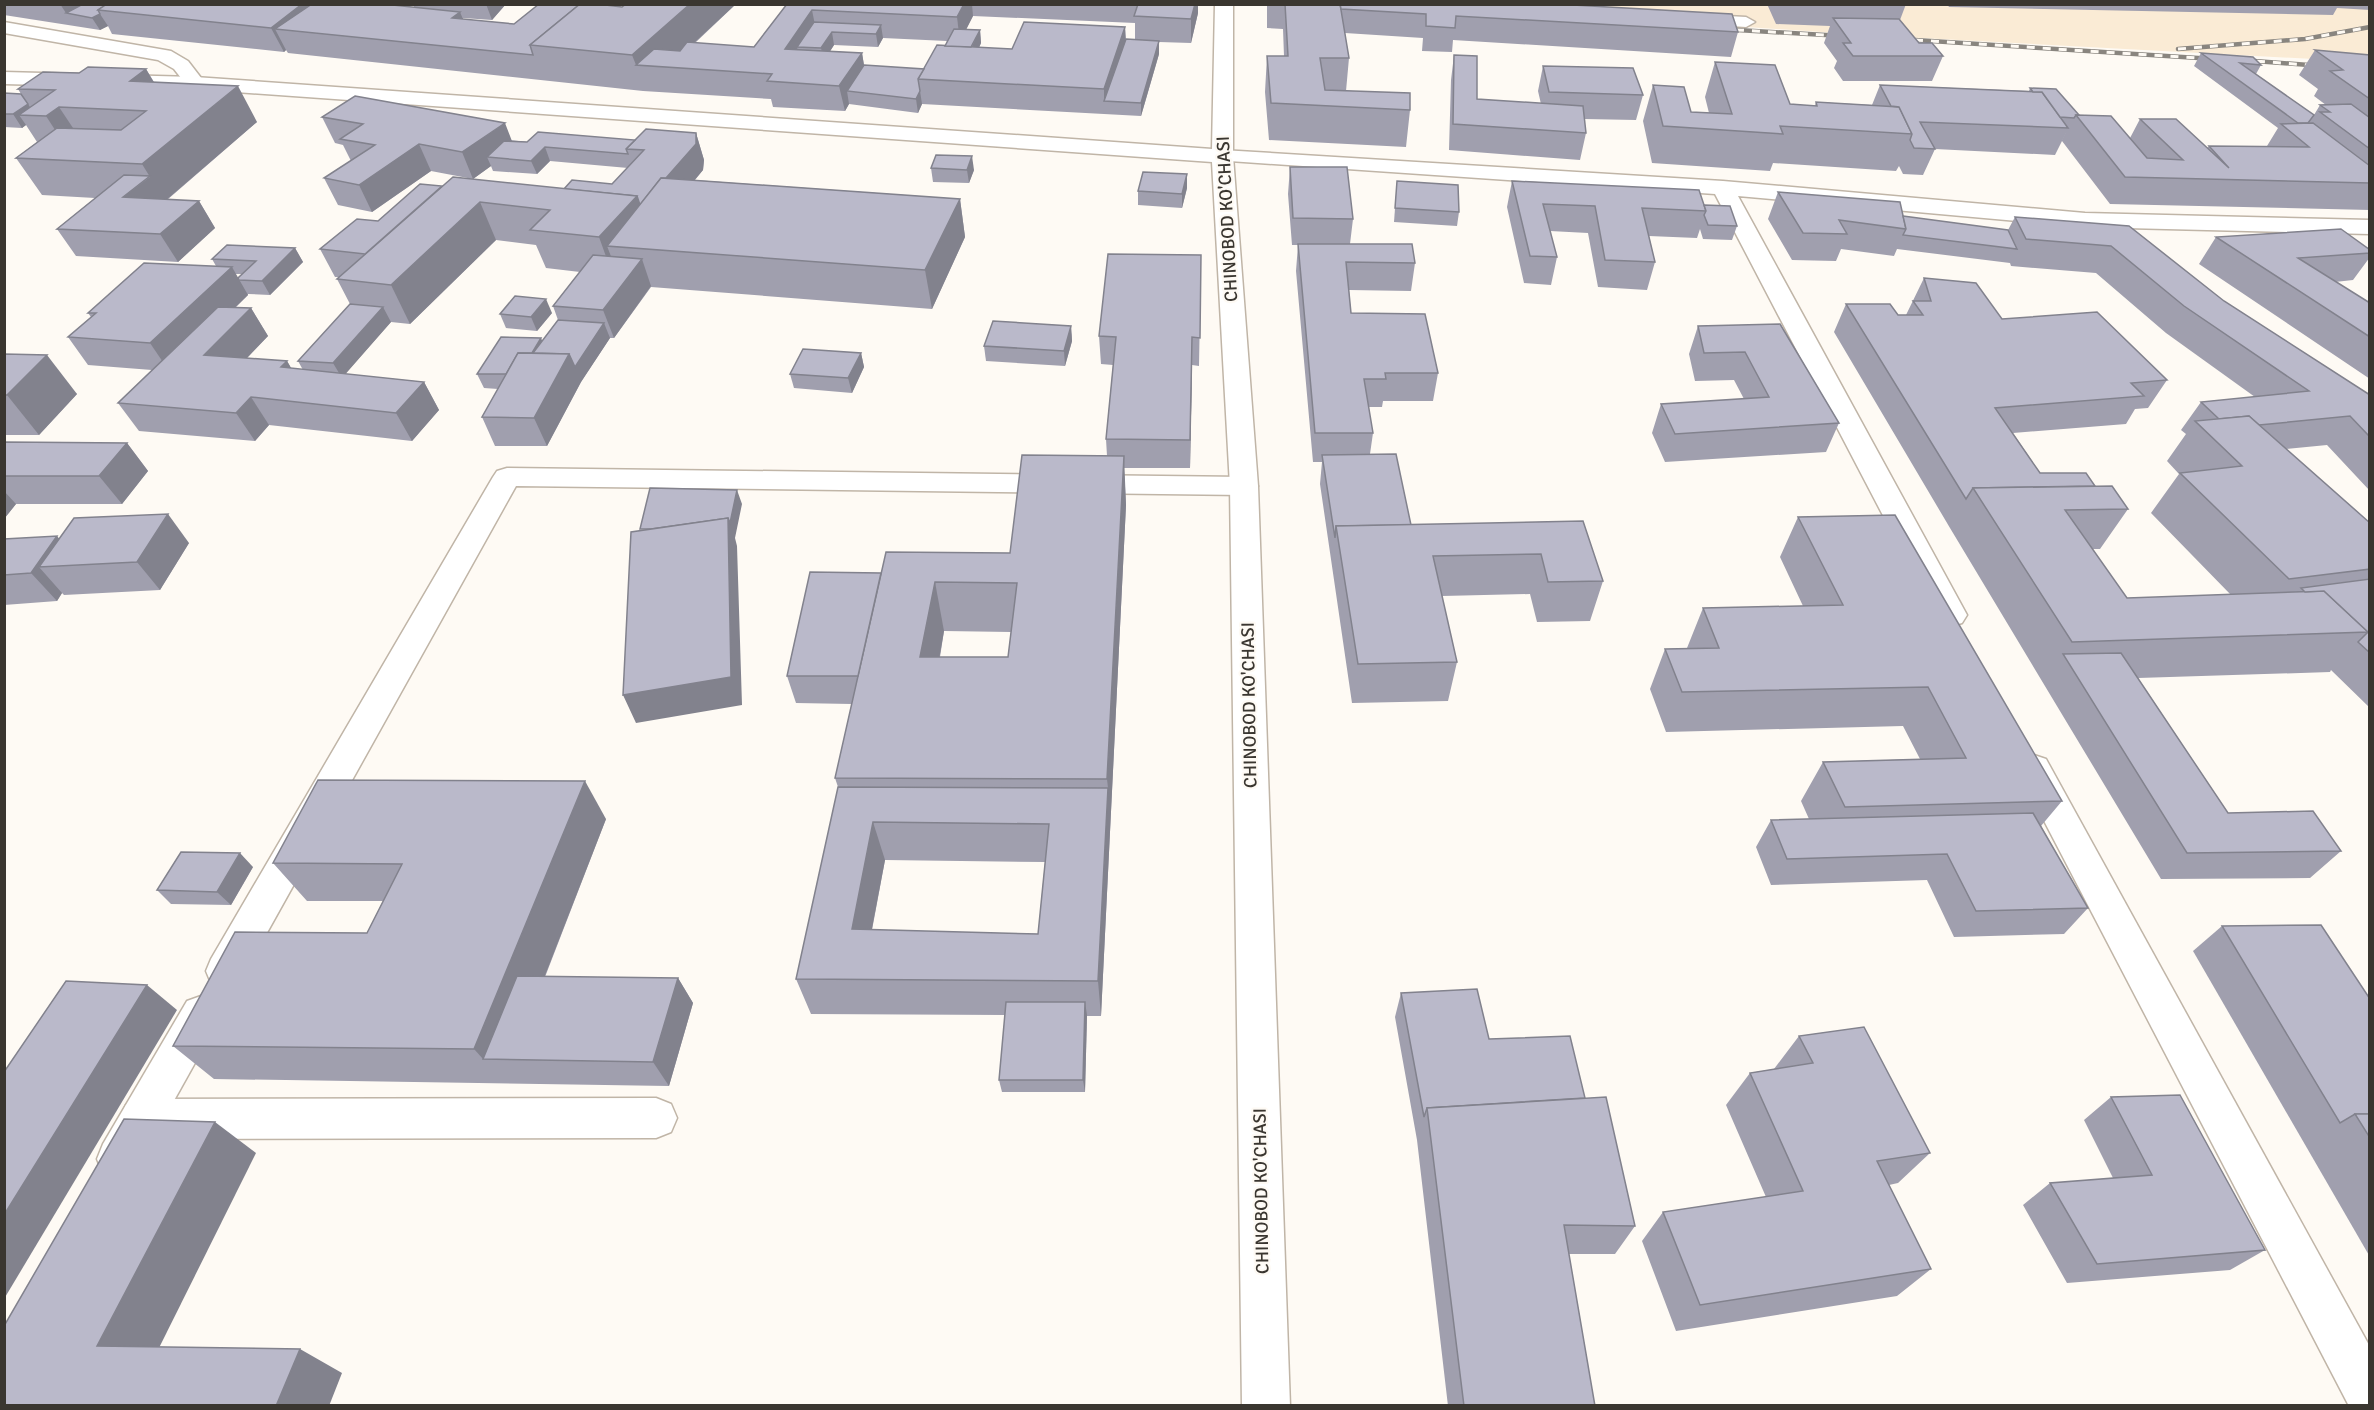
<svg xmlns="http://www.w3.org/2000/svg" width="2374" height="1410" font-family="Signika,sans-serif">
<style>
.built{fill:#faebd5}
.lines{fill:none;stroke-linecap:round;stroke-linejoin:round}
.lane-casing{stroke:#c0b5a7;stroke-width:3}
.street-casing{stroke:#c0b5a7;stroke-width:3}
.secondary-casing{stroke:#c0b5a7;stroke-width:3}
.lane{fill:#fff;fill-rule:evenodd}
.street{fill:#fff;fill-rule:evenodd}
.secondary{fill:#fff;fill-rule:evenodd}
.rail-casing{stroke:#89857f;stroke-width:4.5}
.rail{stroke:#fefaf4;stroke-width:3;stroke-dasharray:8;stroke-linecap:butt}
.wall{fill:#a09fae;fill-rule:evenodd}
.shaded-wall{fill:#82828d}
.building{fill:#bab9ca;stroke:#82828d;stroke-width:1.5;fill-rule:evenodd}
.labels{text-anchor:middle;stroke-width:4.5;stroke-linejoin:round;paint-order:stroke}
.street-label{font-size:18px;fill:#3a3630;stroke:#fefaf4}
</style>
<rect width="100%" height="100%" fill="#fefaf4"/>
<polygon class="built" points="1426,5 2369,5 2369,62 1864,35"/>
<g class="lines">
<defs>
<g id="lane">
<polygon points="1690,14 1746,17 1755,22 1746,27 1684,23 1681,19 1684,15"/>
<polygon points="656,1098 671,1104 677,1118 671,1132 656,1138 141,1139 126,1133 120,1119 126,1105 141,1099"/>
</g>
<g id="street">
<polygon points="4,22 171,51 188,61 205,83 195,89 188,87 174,69 158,60 4,33"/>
<polygon points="1222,150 1723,181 2085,213 2370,220 2370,234 2085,227 1738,196 1967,615 1962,623 1951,626 1940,623 1935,615 1715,194 1215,160 1211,156 1215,152"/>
<polygon points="507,468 1244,477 1254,480 1258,486 1254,492 1244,495 516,486 239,983 225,988 211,983 206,971 211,959 493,477 497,471"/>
<polygon points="2034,755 2046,759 2370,1347 2370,1406 2349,1406 2017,769 2022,759"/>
<polygon points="201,996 215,1001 221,1014 215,1027 133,1174 118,1180 103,1174 97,1159 103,1144 187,1001"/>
</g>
<polygon id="secondary" points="1215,4 1233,4 1233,156 1258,486 1290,1406 1242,1406 1230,486 1212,162 195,89 4,84 4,72 195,77 1212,149"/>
</defs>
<use href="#lane" class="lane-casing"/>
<use href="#street" class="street-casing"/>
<use href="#secondary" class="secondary-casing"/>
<use href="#lane" class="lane"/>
<use href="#street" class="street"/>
<use href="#secondary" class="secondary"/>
<defs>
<g id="rail">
<polyline points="1720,29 1843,36"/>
<polyline points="1899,39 2214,59"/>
<polyline points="2178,49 2305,39 2370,27"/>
<polyline points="2241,60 2322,66"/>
</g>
</defs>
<use href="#rail" class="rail-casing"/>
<use href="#rail" class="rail"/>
</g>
<g class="wall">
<path d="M4 4H383L414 7 413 4H506L492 20 463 18V19L514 24 539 4H619L620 7H622L626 4H736L695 43 754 47 787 4H1198V13L1191 43 1159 42V54L1141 116 922 104 918 113 849 104 845 111 773 107 771 99 643 91 288 53 286 50 284 52 112 34 108 26 100 30 4 15ZM973 16 1135 23V40L1126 39 1125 27 1012 49 979 48 981 43 980 30 966 29ZM883 38 947 41 945 46 924 69 864 65 862 53 830 51 834 45 878 47Z"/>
<polygon points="1267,4 1555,4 1738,32 1731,57 1453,40 1452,52 1422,51 1423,38 1345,33 1349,58 1346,91 1410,110 1406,147 1269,140 1265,92 1267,56 1284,56 1283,29 1267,28"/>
<polygon points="1767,4 1906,4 1900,20 1919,43 1943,56 1932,81 1843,81 1834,68 1837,61 1824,43 1830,26 1776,24"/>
<polygon points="1947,4 2370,4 2370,10 2337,8 2333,15 1949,7"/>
<polygon points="2315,50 2370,55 2370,210 2110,204 2062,141 2067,131 2055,155 1935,149 1923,175 1903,174 1899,166 1896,171 1773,163 1770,171 1652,163 1643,121 1653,85 1691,112 1709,113 1705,97 1715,62 1790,104 1815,106 1816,102 1872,105 1880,85 2029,91 2030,88 2079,115 2130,138 2140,119 2207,148 2209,146 2267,146 2278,128 2194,66 2201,53 2261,65 2256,74 2314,115 2320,105 2326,105 2314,96 2318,89 2299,75"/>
<polygon points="1454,55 1477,99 1541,104 1538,91 1543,66 1643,95 1636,120 1584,119 1586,133 1580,160 1449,150 1451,80"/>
<polygon points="146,69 154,82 257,122 167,200 199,201 215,228 178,262 76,256 57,229 95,198 42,195 16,158 37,142 26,125 22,128 4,127 4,93 21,94 18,89 79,73"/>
<path d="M322 117 527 142 635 140 696 133 704 160 703 170 695 180 960 199 965 237 932 309 651 287 614 338H610L581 382 547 446H495L482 417 498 389 484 388 477 374 542 341 558 320 553 306 580 272 546 268 536 245 496 240 410 324 391 322 345 374 424 382 439 410 412 441 269 425 255 441 139 431 118 403 152 370 88 365 68 337 91 317 88 313 216 266 212 259 295 248 303 262 270 295 248 294V295L235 308H251L268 336 247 358 287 361 291 368 303 370 298 361 350 304 337 279 339 277H335L320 249 378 221 442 186 564 189 612 184 628 168 550 161 537 174 493 171 491 166 473 179 431 171 372 212 338 205 324 178 351 161 343 145 335 143ZM235 274H242L238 278Z"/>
<polygon points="1290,167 1353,219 1350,244 1415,263 1411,291 1349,290 1351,313 1438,373 1433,401 1383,401 1382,407 1368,407 1373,433 1370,454 1411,525 1583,521 1603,581 1590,621 1537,622 1530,594 1442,596 1457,662 1448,701 1352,703 1320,484 1322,462 1313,462 1296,271 1298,245 1292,245 1288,194"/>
<polygon points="931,168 974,170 969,183 933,182"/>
<polygon points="1397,181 1459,212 1457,226 1394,222"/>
<polygon points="1512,181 1704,205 1737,226 1732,240 1703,239 1700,229 1697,238 1649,236 1655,262 1647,290 1598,287 1588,233 1550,231 1557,257 1551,285 1524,283 1507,207"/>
<polygon points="1187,188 1182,208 1138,205 1138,191"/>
<polygon points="1778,192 1903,216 2008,230 2015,217 2129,226 2224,301 2370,395 2370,491 2327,445 2286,449 2370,523 2370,708 2331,670 2330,672 2138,678 2228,813 2341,851 2310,878 2161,879 1950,528 1834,332 1846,304 1898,315 1906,315 1924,278 2002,319 2167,380 2148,408 2135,409 2126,424 2013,433 2040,473 2095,486 2128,509 2100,549 2092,549 2127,598 2231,595 2151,513 2179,474 2167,461 2186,434 2181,430 2201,402 2255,397 2166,333 2096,273 2011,266 2010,263 1897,249 1894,256 1841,249 1836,261 1792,260 1768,219"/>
<polygon points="2216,237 2370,250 2370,257 2353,280 2335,282 2370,303 2370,379 2199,264"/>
<path d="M1201 255 1199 366 1192 365 1190 468H1124L1126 505 1101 1016H1087L1085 1092H1002L999 1080 1005 1015 811 1014 796 979 838 787 835 778 852 704 796 703 787 676 881 573 1010 553 1107 456 1106 439 1113 365 1101 364 1099 336ZM944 631 1011 632 1008 657H940ZM885 860 1045 862 1038 934 872 930Z"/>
<polygon points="552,313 537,331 506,328 500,314"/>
<polygon points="1780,324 1839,423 1826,452 1665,462 1652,433 1661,404 1744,399 1734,380 1695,381 1689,354 1698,326"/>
<polygon points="1071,326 1072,341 1065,366 986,361 984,346"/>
<polygon points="861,353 864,367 852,393 794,388 790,374"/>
<polygon points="4,354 77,394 39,435 4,435"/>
<polygon points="4,442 127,443 148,471 122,504 16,504 4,519"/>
<polygon points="1798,517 2062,801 2041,826 2088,908 2064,934 1954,937 1927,880 1771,885 1756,847 1771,820 1809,819 1801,801 1823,762 1920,759 1903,726 1666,732 1650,689 1665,649 1687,649 1687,648 1703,608 1803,606 1780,557"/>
<polygon points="4,539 59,539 189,543 160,590 64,595 62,593 57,601 4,605"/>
<polygon points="606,819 545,977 678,978 693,1003 669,1086 214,1079 173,1046 367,933 383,901 307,901 273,863"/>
<polygon points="253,867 231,905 171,904 157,890"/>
<polygon points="2222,926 2370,999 2370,1257 2193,951"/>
<polygon points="1401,993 1489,1039 1585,1098 1635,1226 1615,1254 1569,1254 1595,1406 1448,1406 1417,1140 1395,1017"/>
<polygon points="1799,1036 1930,1153 1898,1183 1889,1185 1931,1269 1897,1296 1676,1331 1642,1241 1663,1212 1766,1197 1726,1105 1750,1073 1774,1069"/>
<polygon points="2111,1097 2265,1250 2230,1270 2067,1283 2023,1205 2050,1183 2113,1178 2084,1120"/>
</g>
<g class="shaded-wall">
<polygon points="60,4 111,4 66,13"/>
<polygon points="302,4 338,4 275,29 286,50 284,52 271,28"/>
<polygon points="486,4 506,4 492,20"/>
<polygon points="596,4 619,4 622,14"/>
<polygon points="690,4 736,4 668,67 636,65 632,55"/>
<polygon points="964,4 972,4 973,16 960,42 957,17"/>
<polygon points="1195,4 1198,4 1198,13 1191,43 1191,19"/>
<polygon points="812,10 817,35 797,47 800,60 785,49"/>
<polygon points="460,12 470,36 452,18"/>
<polygon points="100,14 108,26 100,30 92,18"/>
<polygon points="881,25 883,38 878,47 876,34"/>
<polygon points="1125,27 1126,52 1104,101 1104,89"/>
<polygon points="980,30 981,43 967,72 966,59"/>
<polygon points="832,32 834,45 824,61 821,48"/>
<polygon points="1159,41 1159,54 1141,116 1141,103"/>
<polygon points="862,53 866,78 847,91 849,104 845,111 839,86"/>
<polygon points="146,69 167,105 130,81"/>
<polygon points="238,86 257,122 165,201 123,197 150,177 142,164"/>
<polygon points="920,91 922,104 918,113 916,99"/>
<polygon points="28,104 35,115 19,115 26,125 22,128 13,114"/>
<polygon points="59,107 83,143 70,153 46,116"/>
<polygon points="505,123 515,149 487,157 491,166 473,179 462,152"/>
<polygon points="696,133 704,160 703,170 637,248 607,246 617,272 613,276 599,237"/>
<polygon points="419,144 431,171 372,212 359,185"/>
<polygon points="545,147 550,161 537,174 531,161"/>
<polygon points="972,156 974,170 969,183 967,170"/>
<polygon points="1187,174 1187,188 1182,208 1182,194"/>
<polygon points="960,199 965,237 932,309 925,270"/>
<polygon points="199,201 215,228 178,262 160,234"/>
<polygon points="480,202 496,240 410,324 391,285"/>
<polygon points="295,248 303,262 270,295 262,281"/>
<polygon points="642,259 651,286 614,338 603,310"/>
<polygon points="232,267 248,295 169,371 150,343"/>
<polygon points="546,299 552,313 537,331 531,317"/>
<polygon points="383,307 391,322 342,378 333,363"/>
<polygon points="251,308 268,336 223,383 204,355"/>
<polygon points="604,323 610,338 581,382 547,446 534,418 569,354"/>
<polygon points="1071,326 1072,341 1065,366 1064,351"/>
<polygon points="1192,337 1192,365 1190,468 1190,440"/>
<polygon points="541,338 547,352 525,364"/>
<polygon points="861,353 864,367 852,393 848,378"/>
<polygon points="47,355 77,394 39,435 7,395"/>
<polygon points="287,361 304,390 281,367"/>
<polygon points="424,382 439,410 412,441 396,413"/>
<polygon points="251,397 269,425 255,441 236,413"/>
<polygon points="127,443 148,471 122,504 99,476"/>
<polygon points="1124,456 1126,505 1101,1016 1098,981 1108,788 1107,779"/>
<polygon points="737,490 742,504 735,538 737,546 742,705 636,723 623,695 728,518"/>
<polygon points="4,491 16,504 4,519"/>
<polygon points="168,514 189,543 160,590 137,562"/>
<polygon points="57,536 81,564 39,567 62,593 57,601 31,573"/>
<polygon points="935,582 944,631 931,706 920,657"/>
<polygon points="585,781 606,819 512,1060 483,1059 474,1049"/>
<polygon points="873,822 885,860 865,965 852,929"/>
<polygon points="240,853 253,867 231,905 217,892"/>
<polygon points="678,978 693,1003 669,1086 653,1062"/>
<polygon points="147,985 177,1010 4,1299 4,1215"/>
<polygon points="1085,1002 1087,1015 1085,1092 1083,1080"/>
<polygon points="215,1122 256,1153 148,1370 97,1346"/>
<polygon points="300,1349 342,1373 329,1406 276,1406"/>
</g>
<g class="building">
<polygon points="83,4 107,4 98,10 100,14 92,18 66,13"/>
<polygon points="107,4 302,4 271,28 98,10"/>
<polygon points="312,4 383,4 460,12 452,18 514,24 539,4 580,4 530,45 533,55 275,29"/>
<polygon points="580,4 597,4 622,7 626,4 690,4 632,55 530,45"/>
<polygon points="787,4 964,4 957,17 812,10 785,49 862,53 839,86 767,81 772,74 636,65 654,49 680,51 687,42 754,47"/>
<polygon points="1138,4 1195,4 1191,19 1134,16"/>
<polygon points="1285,4 1340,4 1349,58 1320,58 1325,90 1410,93 1410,110 1271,103 1267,56 1288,56"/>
<polygon points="1340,4 1555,4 1732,14 1738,32 1456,16 1455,28 1426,26 1426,14 1341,9"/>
<polygon points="1833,18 1899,19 1919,43 1932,43 1943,56 1853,56 1843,43 1851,43"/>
<polygon points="814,22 881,25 876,34 832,32 821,48 797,47"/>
<polygon points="1024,22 1125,27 1104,89 918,79 937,45 1012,49"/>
<polygon points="954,29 980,30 971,47 945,46"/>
<polygon points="1126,39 1159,41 1141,103 1104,101"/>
<polygon points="2315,50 2370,55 2370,99 2330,71 2343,70"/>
<polygon points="2201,53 2253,57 2261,65 2240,63 2314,115 2308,123 2298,123"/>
<polygon points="1454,55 1477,56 1477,99 1583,106 1586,133 1453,124"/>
<polygon points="1715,62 1775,65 1790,104 1817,106 1816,102 1899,107 1912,134 1780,126 1783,134 1663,126 1653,85 1684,87 1691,112 1732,114"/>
<polygon points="864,65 924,69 918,79 920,91 916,99 847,91"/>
<polygon points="1543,66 1633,68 1643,95 1549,92"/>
<polygon points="88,67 146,69 130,81 238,86 142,164 16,158 57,128 121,130 146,111 59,107 46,116 19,115 55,90 18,89 43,72 79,73"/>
<polygon points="1880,85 2042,92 2068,128 1920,122 1935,149 1914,148 1910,140 1912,134 1899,107 1891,106"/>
<polygon points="2030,88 2056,89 2079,115 2076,115 2074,118 2060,117 2042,92 2033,92"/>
<polygon points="4,93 21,94 28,104 13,114 4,114"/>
<polygon points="355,96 505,123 462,152 419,144 359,185 324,178 375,145 340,139 363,124 322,117"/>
<polygon points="2351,104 2370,118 2370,149 2320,112 2330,112 2320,105"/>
<polygon points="2076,115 2111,116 2147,158 2183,160 2140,119 2176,119 2229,168 2209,146 2309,147 2281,124 2313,123 2370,166 2370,183 2125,177"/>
<polygon points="646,129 696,133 696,144 666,178 661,178 640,205 637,196 564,189 572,180 612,184 644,150 626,149"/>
<polygon points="538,132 635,140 626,149 628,154 545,147 531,161 487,157 504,141 527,142"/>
<polygon points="936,155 972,156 967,170 931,168"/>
<polygon points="1290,167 1347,167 1353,219 1293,218"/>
<polygon points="1143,172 1187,174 1182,194 1138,191"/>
<polygon points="124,175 150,176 123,197 199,201 160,234 57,229"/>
<polygon points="453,177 637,196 599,237 530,230 550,210 480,202 391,285 337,279"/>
<polygon points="661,178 960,199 925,270 607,246"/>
<polygon points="1397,181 1458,185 1459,212 1395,208"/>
<polygon points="1512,181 1699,190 1706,211 1642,208 1655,262 1605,260 1595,206 1543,204 1557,257 1530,256"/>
<polygon points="420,184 442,186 365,254 320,249 357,219 378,221"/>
<polygon points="1778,192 1900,202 1906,229 1839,220 1847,234 1803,233"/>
<polygon points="1704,205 1730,206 1737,226 1708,225 1704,215 1706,211"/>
<polygon points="1903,216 2008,230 2017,249 1903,235 1906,229"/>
<polygon points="2015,217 2129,226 2224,301 2370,395 2370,437 2350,416 2259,425 2249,416 2219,419 2201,402 2309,391 2184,306 2111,246 2026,239"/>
<polygon points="2341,229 2370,250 2370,253 2298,258 2370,303 2370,337 2216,237"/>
<polygon points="1298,244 1412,244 1415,263 1346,262 1351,313 1425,314 1438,373 1385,373 1386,379 1364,379 1373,433 1315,433"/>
<polygon points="227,245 295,248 262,281 239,280 238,278 256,261 212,259"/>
<polygon points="1108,254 1201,255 1200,338 1192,337 1190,440 1106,439 1116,337 1099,336"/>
<polygon points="593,255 642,259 603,310 553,306"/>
<polygon points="144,263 232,267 150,343 68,337 96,313 88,313"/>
<polygon points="1924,278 1976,283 2002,319 2097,312 2167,380 2131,383 2144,396 1995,408 2040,473 2086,473 2095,486 1973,488 1966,499 1846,304 1890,304 1898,315 1923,315 1913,301 1931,301"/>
<polygon points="515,296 546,299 531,317 500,314"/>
<polygon points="350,304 383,307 333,363 298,361"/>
<polygon points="218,307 251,308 204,355 287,361 281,367 424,382 396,413 251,397 236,413 118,403"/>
<polygon points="558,320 604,323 575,367 569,354 533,353"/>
<polygon points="993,321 1071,326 1064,351 984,346"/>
<polygon points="1780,324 1839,423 1675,434 1661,404 1769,397 1745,352 1704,353 1698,326"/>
<polygon points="501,337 541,338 532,353 518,353 506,374 477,374"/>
<polygon points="803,349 861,353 848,378 790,374"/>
<polygon points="518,353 569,354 534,418 482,417"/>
<polygon points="4,354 47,355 7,395 4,395"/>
<polygon points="2249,416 2370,523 2370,569 2289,579 2180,473 2242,466 2195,421"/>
<polygon points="4,442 127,443 99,476 4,476"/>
<polygon points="1396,454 1411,525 1336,526 1335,538 1322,455"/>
<path d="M1022 455 1124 456 1107 779 835 778 886 552 1010 553ZM935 582 1017 583 1008 657H920Z"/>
<polygon points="2112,486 2128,509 2065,510 2127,598 2324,591 2368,632 2072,642 1973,488"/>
<polygon points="650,488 737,490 730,523 728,518 651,529 640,529"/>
<polygon points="168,514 137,562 39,567 74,518"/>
<polygon points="1895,515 2062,801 1845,807 1823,762 1966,758 1928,687 1682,692 1665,649 1719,648 1703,608 1843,605 1798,517"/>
<polygon points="728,518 731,677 623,695 631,532"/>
<polygon points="1583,521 1603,581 1548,582 1541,554 1433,556 1457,662 1358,664 1336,526"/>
<polygon points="57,536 31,573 4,575 4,539"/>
<polygon points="810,572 881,573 858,676 787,676"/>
<polygon points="2370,579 2370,653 2358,642 2368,632 2324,591 2305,592 2301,588"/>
<polygon points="2121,653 2228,813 2313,811 2341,851 2187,853 2063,654"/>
<polygon points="318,780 585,781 474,1049 173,1046 235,932 367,933 402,864 273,863"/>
<path d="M838 787 1108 788 1098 981 796 979ZM873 822 1049 824 1038 934 852 929Z"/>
<polygon points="2033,813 2088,908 1976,911 1947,854 1787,859 1771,820"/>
<polygon points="181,852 240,853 217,892 157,890"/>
<polygon points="2321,925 2370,999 2370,1114 2355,1114 2340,1123 2222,926"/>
<polygon points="517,976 678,978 653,1062 483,1059"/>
<polygon points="66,981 147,985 4,1215 4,1072"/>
<polygon points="1477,989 1489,1039 1570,1036 1585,1098 1427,1108 1424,1117 1401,993"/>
<polygon points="1006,1002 1085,1002 1083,1080 999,1080"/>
<polygon points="1864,1027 1930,1153 1877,1161 1931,1269 1700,1305 1663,1212 1803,1191 1750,1073 1813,1063 1799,1036"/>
<polygon points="2180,1095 2265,1250 2097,1264 2050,1183 2152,1175 2111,1097"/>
<polygon points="1606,1097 1635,1226 1564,1225 1595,1406 1464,1406 1427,1108"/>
<polygon points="2355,1114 2370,1114 2370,1138"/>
<polygon points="124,1119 215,1122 97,1346 300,1349 276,1406 4,1406 4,1326"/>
</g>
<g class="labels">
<g class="street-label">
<text transform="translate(1227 219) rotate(-93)" y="6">CHINOBOD KO'CHASI</text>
<text transform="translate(1249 705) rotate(-91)" y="6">CHINOBOD KO'CHASI</text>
<text transform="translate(1261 1191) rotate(-91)" y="6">CHINOBOD KO'CHASI</text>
</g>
</g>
<rect width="2374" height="1410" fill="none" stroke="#3a3630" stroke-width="12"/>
</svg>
